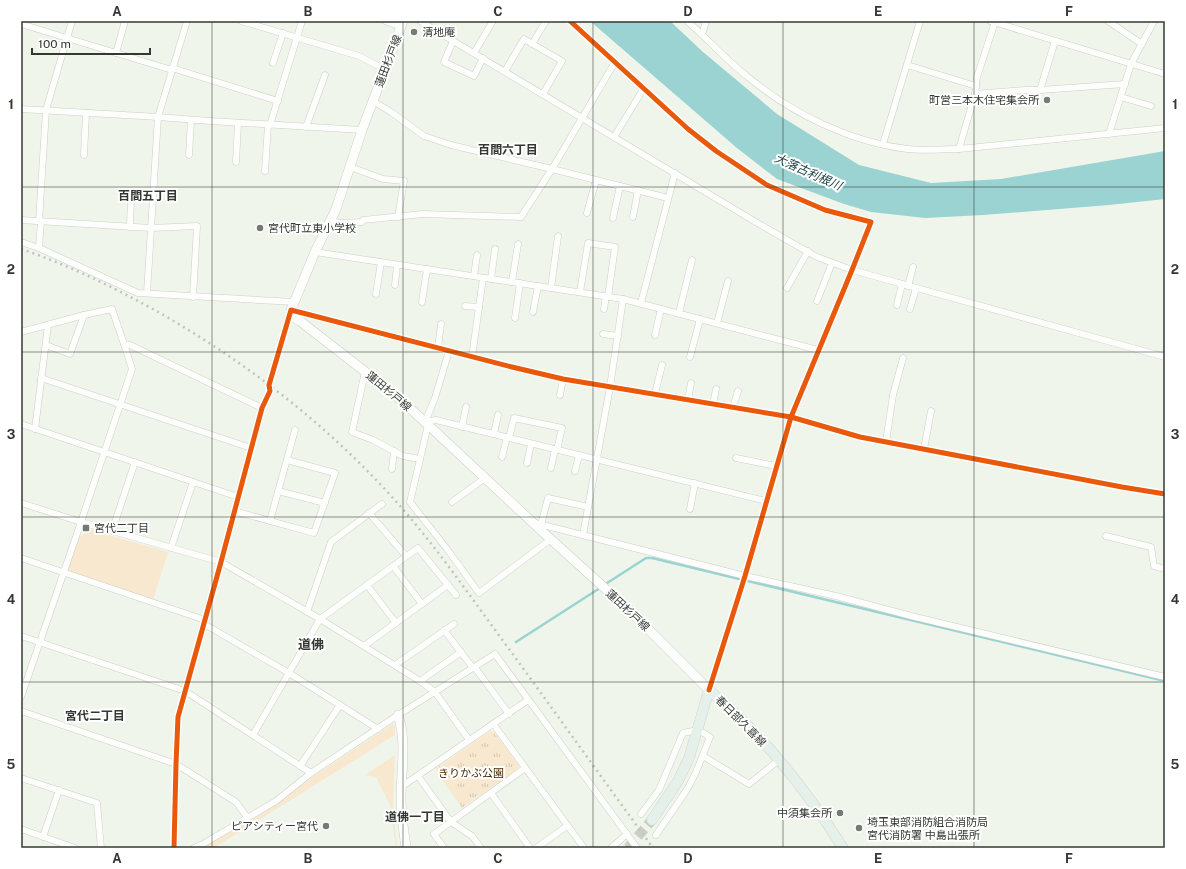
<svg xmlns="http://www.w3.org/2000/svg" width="1186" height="869" font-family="'Public Sans','Noto Sans JP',sans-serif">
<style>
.grass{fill:#f8e8cf}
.park{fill:url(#park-tufts)}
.water{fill:#9ad3d1}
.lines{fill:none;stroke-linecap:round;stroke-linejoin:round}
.stream{stroke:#9ad3d1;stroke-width:2.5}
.primary-tunnel{stroke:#cacfc6;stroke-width:10;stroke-dasharray:10 5;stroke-linecap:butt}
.street-casing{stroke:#cbd0c8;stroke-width:7}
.secondary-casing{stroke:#cbd0c8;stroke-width:10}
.primary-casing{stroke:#d1d3cf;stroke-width:11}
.street{stroke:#fdfefc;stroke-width:6}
.secondary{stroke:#fdfefc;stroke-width:9}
.primary{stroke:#e5f0ea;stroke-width:10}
.rail{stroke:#c1c3c0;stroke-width:2.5;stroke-dasharray:2 4;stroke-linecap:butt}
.cycleway-casing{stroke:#fff;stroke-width:8}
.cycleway{stroke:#e8590c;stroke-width:5}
.grid{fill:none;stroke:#343832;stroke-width:1;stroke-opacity:0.55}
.poi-dot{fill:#757a73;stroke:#fff;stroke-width:1.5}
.labels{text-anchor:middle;stroke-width:4;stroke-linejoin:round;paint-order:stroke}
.poi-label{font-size:11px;fill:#343832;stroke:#fff;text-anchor:start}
.street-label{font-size:11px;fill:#343832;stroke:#fff}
.park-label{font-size:11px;fill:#452a03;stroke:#fff}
.neighbourhood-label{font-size:12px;font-weight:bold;fill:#343832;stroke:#fff}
.water-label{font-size:12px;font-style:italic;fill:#1d4445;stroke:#fff}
.quarter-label{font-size:13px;font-weight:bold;fill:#343832;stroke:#fff}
.neatline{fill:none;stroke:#343832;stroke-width:1.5}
.grid-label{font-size:13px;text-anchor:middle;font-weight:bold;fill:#343832}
</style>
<defs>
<pattern id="park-tufts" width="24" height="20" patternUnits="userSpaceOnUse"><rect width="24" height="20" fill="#f8e8cf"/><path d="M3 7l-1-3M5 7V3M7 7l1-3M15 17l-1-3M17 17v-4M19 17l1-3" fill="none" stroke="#d5c8b2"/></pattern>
</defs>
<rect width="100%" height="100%" fill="#eff5eb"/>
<g class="grass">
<polygon points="88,529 168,552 153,600 67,571 79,536 82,536"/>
<polygon points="393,724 395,726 395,735 214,848 206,848 206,846 278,803 314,776"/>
<polygon points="395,755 393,805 397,846 396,847 390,805 376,777 365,775"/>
</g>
<polygon class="park" points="490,731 494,732 519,766 518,769 462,808 435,769"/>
<polygon class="water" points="590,21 670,21 703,52 777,114 859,165 931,183 1001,179 1165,151 1165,199 1109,205 983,215 925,218 871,212 844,204 777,179 737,148"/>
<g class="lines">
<g class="stream">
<polyline points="604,585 646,558 652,558 1165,681"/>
<polyline points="516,642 600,588"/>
</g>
<polyline class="primary-tunnel" points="628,848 652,820"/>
<defs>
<g id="street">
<polyline points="241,21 359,56 386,70"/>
<polyline points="385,21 401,27"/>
<polyline points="420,21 759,224 817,257 852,270 1165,357"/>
<polyline points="570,21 688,129 716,151 767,185 825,210 871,222 852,270 791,417 745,576 709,690"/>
<path d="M687 21C708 39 726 60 748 77 791 113 850 142 907 149 924 151 941 149 959 149"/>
<polyline points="990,21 1165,74"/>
<polyline points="1108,21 1142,44"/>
<polyline points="995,22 977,77 975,94 959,149 1165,128"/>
<polyline points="21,24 172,70"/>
<polyline points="702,35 706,21"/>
<polyline points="453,41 444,62 474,76 483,58"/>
<polyline points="532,44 546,21"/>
<polyline points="116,53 125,21"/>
<polyline points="474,53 493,21"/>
<polyline points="273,63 283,33"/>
<polyline points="907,65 976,86"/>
<polyline points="172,68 278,101"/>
<polyline points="505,71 524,39 562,61 543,94"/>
<polyline points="1040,90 1055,41"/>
<polyline points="975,94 1025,90 1040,90 1125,84"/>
<polyline points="1121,97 1151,106"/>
<polyline points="373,101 391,112 424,136 451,145 552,169 668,198"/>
<polyline points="21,109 158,117 210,121 362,130"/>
<polyline points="270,125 302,21"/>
<polyline points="306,127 325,75"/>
<polyline points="1109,134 1131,64 1154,21"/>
<polyline points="614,137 644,88"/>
<polyline points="883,144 920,21"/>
<polyline points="84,155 86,113"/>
<polyline points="189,155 191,120"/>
<polyline points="236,162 238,123"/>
<polyline points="350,167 383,179 404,181 398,217"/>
<polyline points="265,171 268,125"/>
<polyline points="587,213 596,180"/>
<polyline points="633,217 638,190"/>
<polyline points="613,218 620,186"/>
<polyline points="21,220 151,228 197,226 193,297"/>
<polyline points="39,221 46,110 72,21"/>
<polyline points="330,221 340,223 362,222 363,220 423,214 521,217 552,169 615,62"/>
<polyline points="130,227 131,197"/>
<polyline points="21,242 39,248 138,293 295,302"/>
<polyline points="39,248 41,221"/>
<polyline points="315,252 623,299 818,350"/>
<polyline points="474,276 477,255"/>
<polyline points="491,279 495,249"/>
<polyline points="512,282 518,244"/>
<polyline points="395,285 397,265"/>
<polyline points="908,286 913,267"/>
<polyline points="551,288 558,236"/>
<polyline points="787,288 808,251"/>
<polyline points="580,292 588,243 615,247 608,297"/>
<polyline points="147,293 158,117 187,21"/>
<polyline points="376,294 381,262"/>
<polyline points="817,301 832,263"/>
<polyline points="422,302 427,269"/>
<polyline points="641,303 675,173"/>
<polyline points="897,305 902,284"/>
<polyline points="465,306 479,307"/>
<polyline points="604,309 606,296"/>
<polyline points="910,309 916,288"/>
<polyline points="533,312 538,286"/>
<polyline points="679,313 692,260"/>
<polyline points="515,318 520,283"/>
<polyline points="717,323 728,281"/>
<polyline points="21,332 84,315 112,309 124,344 130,345 262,408"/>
<polyline points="603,334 618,336"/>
<polyline points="655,335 661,309"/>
<polyline points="46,345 70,354 84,315"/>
<polyline points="438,348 441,324"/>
<polyline points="472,357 483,278"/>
<polyline points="690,357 700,319"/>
<polyline points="365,372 352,432 373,440 403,456 420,459"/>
<polyline points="41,378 251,448"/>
<polyline points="655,394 662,365"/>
<polyline points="560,395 563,379"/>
<polyline points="688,400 691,383"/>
<polyline points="713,404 716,389"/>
<polyline points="733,407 738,391"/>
<polyline points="425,422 436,420 766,501"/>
<polyline points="425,422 435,398 449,351"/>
<polyline points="21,424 238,497"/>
<polyline points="428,425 410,502 447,549 479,593 551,539"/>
<polyline points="462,427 466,407"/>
<polyline points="35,429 48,325"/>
<polyline points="494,434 498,415"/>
<polyline points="509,438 514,418 562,428 557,450"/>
<polyline points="886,442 893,395 903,358"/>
<polyline points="924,449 931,411"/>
<polyline points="502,457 507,437"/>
<polyline points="736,458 776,466"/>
<polyline points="527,463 531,444"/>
<polyline points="551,468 555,449"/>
<polyline points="392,469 394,451"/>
<polyline points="575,471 579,455"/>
<polyline points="278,491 325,503"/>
<polyline points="452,502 485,478"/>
<polyline points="21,503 81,522 221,562 320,619 420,681 435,692 469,740"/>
<polyline points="690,509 695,483"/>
<polyline points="234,511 314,533 335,473 287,460"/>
<polyline points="369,513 406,556"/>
<polyline points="270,521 295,430"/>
<polyline points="535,523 745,576 836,596 911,616 1165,677"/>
<polyline points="541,525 548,498 588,507"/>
<polyline points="112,531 135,462"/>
<polyline points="583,535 610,387 623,299"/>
<polyline points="1106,536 1151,547 1154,566 1165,569"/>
<polyline points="171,548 193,482"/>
<polyline points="21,558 205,620"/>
<polyline points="393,566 422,604"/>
<polyline points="367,585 396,623"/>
<polyline points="307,612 331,542 382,504"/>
<polyline points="204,624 289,673 378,729"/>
<polyline points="444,630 473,668 476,669 509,714"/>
<polyline points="21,636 185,691 311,773"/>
<polyline points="364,646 448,585"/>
<polyline points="395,665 454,624"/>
<polyline points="420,681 461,652"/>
<polyline points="21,697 81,522 132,369 124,344"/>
<polyline points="21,711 176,764 236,802 247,817"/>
<polyline points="494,725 584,848"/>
<polyline points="253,735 320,619 418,548 456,595"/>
<polyline points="703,756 749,784 779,760"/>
<polyline points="300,766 340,705"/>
<polyline points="418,776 451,822 472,836 481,848"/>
<polyline points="21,778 97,803 101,848"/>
<polyline points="401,787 528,700"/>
<polyline points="491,793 530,848"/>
<polyline points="641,814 659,790 683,733 698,730 710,737 696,772 688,788 656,835"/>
<polyline points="21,829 75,848"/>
<polyline points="43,837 59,790"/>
<polyline points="174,848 176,764 178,717 221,562 262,408 270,391 269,385 291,310 512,367 563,379 791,417 860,437 1122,487 1165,494"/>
<polyline points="194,848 203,844 276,801 311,773 398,715 495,654 637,848"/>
<polyline points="444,848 434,834 525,768"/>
<polyline points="536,848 567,826"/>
<polyline points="611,848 627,834"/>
</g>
<g id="secondary">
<polyline points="403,21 362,130 336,209 315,252 291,310 293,317 300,321 395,395 425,422 545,534 630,611 709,690"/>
<path d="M398 715C407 742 401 771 401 798 401 815 404 832 406 848"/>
</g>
<path id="primary" d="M652 820 678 781 689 758 709 690C720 700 731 709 741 719 780 757 814 802 843 848"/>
</defs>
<use href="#street" class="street-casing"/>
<use href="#secondary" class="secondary-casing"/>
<use href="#primary" class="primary-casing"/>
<use href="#street" class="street"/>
<use href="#secondary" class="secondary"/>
<use href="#primary" class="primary"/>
<path class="rail" d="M21 249C66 264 109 285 151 308 235 355 314 414 380 484 425 531 462 585 501 638 552 708 602 778 653 848"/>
<defs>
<g id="cycleway">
<polyline points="570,21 688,129 716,151 767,185 825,210 871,222 852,270 791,417 745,576 709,690"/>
<polyline points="174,848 176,764 178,717 221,562 262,408 270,391 269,385 291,310 512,367 563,379 791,417 860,437 1122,487 1165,494"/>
</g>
</defs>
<use href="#cycleway" class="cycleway-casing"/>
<use href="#cycleway" class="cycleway"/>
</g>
<path class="grid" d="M212 21V848M403 21V848M593 21V848M783 21V848M974 21V848M21 187H1165M21 352H1165M21 517H1165M21 682H1165"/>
<g class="poi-dot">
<circle cx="414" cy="32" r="4"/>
<circle cx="1047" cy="100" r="4"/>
<circle cx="260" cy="228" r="4"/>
<rect x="82" y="524" width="8" height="8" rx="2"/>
<circle cx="840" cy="813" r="4"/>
<circle cx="326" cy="826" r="4"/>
<circle cx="859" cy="828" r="4"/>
</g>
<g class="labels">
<g class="poi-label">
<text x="422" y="36">清地庵</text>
<text x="1039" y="104" text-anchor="end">町営三本木住宅集会所</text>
<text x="268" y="232">宮代町立東小学校</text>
<text x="94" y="532">宮代二丁目</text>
<text x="832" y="817" text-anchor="end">中須集会所</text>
<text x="867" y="826">埼玉東部消防組合消防局<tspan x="867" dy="13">宮代消防署 中島出張所</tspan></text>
<text x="318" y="830" text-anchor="end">ピアシティー宮代</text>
</g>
<g class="street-label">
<text transform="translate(388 61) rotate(-69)" y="4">蓮田杉戸線</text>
<text transform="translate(389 391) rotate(40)" y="4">蓮田杉戸線</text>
<text transform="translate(628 610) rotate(43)" y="4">蓮田杉戸線</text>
<text transform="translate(741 721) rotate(45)" y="4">春日部久喜線</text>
</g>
<g class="park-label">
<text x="471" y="777">きりかぶ公園</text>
</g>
<g class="neighbourhood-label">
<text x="508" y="154">百間六丁目</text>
<text x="148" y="200">百間五丁目</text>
<text x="95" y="720">宮代二丁目</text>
<text x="415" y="821">道佛一丁目</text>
</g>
<g class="water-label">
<text transform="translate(808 172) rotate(24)" y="4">大落古利根川</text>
</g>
<g class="quarter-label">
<text x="311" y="649">道佛</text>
</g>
</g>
<rect width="1186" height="869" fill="none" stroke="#ffffff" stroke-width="44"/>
<path d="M32 48v6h118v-6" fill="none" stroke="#343832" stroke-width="2"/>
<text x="38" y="48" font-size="12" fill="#343832" stroke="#ffffff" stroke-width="3" paint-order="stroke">100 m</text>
<rect x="22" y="22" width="1142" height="825" class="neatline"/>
<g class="grid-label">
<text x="117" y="16">A</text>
<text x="308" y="16">B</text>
<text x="498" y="16">C</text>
<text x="688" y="16">D</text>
<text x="878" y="16">E</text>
<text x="1069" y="16">F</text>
<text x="11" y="109">1</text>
<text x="1175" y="109">1</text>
<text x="11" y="274">2</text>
<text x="1175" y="274">2</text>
<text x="11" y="439">3</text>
<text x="1175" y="439">3</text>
<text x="11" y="604">4</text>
<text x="1175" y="604">4</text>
<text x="11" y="769">5</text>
<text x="1175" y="769">5</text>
<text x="117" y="863">A</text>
<text x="308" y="863">B</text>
<text x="498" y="863">C</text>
<text x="688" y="863">D</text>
<text x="878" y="863">E</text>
<text x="1069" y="863">F</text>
</g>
</svg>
